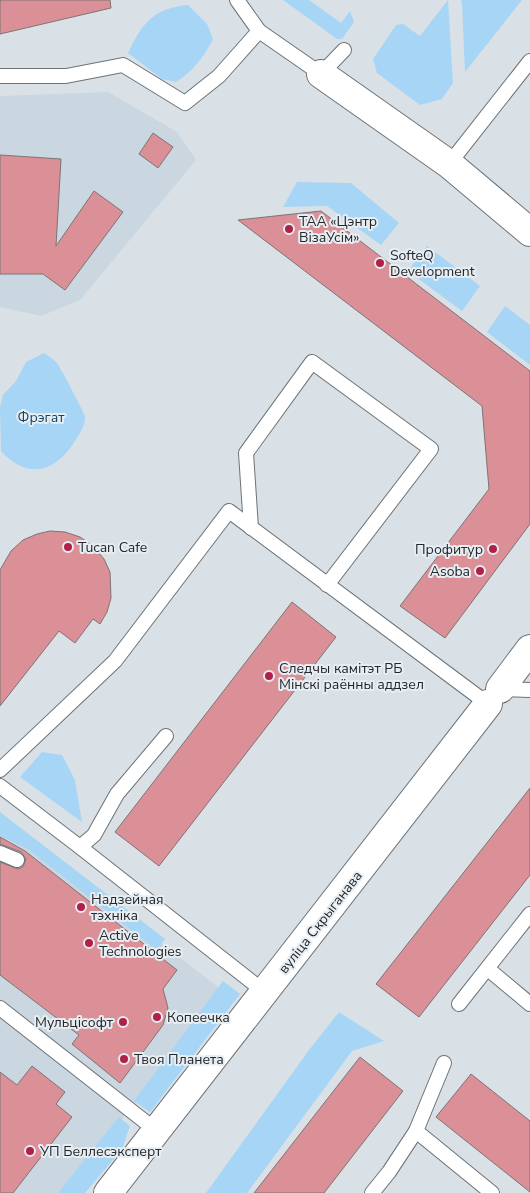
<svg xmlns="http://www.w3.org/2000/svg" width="530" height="1193" font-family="'Nunito Sans',sans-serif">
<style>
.built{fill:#cad6e0}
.green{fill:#a7d5f6}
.building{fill:#db8f97;stroke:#7c7475}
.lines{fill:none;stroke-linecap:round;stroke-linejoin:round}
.service-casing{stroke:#6c7276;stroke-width:16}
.minor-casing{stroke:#6c7276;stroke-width:30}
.tertiary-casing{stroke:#6c7276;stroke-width:30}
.service{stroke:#fff;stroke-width:14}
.minor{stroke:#fff;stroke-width:28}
.tertiary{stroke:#fff;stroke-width:28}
.poi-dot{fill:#b22047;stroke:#e7eef3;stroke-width:2}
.labels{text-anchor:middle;stroke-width:4;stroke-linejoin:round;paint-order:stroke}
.poi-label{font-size:14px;fill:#252729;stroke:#e7eef3;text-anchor:start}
.park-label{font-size:14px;fill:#124564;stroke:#e7eef3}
.street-label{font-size:14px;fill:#252729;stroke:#e7eef3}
</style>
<rect width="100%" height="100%" fill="#dae1e6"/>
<g class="built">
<polygon points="108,92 177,132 196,160 80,300 41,316 0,307 0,96"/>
<polygon points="0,820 226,993 61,1193 0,1193"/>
</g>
<g class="green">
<polygon points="283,0 309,0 341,23 350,11 354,22 342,39 337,39"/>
<polygon points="448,0 453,83 442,99 420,105 377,73 373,59 396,25 403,24 420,36"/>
<polygon points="461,0 522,0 465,72 462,4"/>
<path d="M188 5 207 24 213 39C204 57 193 71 176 82L162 79 128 53C142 23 154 8 188 5Z"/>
<polygon points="297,182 351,183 399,223 381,245 327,206 283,207"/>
<polygon points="427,246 480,286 462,311 408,271"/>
<polygon points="505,306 530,325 530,365 487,332"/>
<path d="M44 353C48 356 53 359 56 362 59 364 84 413 85 416 86 425 79 434 75 441 55 473 27 480 1 451L0 407 3 395 16 381 26 362Z"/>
<polygon points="42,752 62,755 75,780 82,822 20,777"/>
<polygon points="0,812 165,939 157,950 28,849 0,836"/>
<polygon points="223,981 240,994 150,1112 134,1101"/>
<polygon points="339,1012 384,1041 352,1051 247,1193 206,1193 309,1050"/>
<polygon points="119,1117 130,1126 122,1149 85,1193 58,1193"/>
</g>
<g class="building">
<polygon points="0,0 110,0 111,8 0,34"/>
<polygon points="153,133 173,147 158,168 139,154"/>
<polygon points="0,155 61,159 56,246 94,191 123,212 65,290 43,274 0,274"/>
<polygon points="321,211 530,371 530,524 445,638 400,606 489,489 482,406 238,220"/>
<polygon points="50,531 65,532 80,537 93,546 104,559 110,572 111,598 107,612 100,624 93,619 75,643 59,631 0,706 0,570 11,551 23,540 37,534"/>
<polygon points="292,602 336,637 159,866 115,832"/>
<polygon points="530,788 530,875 419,1017 376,984"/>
<polygon points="0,837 25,851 177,970 163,989 168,1008 163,1025 120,1083 72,1044 79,1035 0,975 0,862 18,869 23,867 26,859 21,852 0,844"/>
<polygon points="360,1057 403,1091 324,1193 254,1193"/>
<polygon points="32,1066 65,1092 56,1104 72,1117 13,1193 0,1193 0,1072 17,1085"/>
<polygon points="471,1074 530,1121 530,1192 436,1117"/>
</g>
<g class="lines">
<defs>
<g id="service">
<polyline points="237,0 259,31 321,74 344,50"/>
<polyline points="0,76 66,76 123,65 185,103 219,76 259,31"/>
<polyline points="449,164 530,61"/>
<polyline points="251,528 246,453 312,362 431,449 327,585"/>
<polyline points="500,689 530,690"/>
<polyline points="166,736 117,794 94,835 80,847 266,993"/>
<polyline points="0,770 115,661 229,511 488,704"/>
<polyline points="0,786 80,847"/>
<polyline points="0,853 17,860"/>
<polyline points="488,969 530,1004"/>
<polyline points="459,1004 530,914"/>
<polyline points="0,1008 157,1131"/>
<polyline points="416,1131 444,1063"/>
<polyline points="372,1193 389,1172 416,1131 492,1193"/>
</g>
<polyline id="minor" points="321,74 449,164 530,232"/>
<g id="tertiary">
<polyline points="500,689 530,649"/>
<polyline points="108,1193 488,704"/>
</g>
</defs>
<use href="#service" class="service-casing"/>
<use href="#minor" class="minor-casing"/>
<use href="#tertiary" class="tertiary-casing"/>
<use href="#service" class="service"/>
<use href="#minor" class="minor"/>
<use href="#tertiary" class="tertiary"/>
</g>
<g class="poi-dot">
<circle cx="289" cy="229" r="5"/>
<circle cx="380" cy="263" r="5"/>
<circle cx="68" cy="547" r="5"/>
<circle cx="493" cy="549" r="5"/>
<circle cx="480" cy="571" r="5"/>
<circle cx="269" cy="676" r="5"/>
<circle cx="81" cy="907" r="5"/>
<circle cx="89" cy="943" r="5"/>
<circle cx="157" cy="1017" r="5"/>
<circle cx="123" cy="1022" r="5"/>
<circle cx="124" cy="1059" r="5"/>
<circle cx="30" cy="1151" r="5"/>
</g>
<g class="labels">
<g class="poi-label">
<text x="299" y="226">ТАА «Цэнтр<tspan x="299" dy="16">ВізаУсім»</tspan></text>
<text x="390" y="260">SofteQ<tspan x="390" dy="16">Development</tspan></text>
<text x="78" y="552">Tucan Cafe</text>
<text x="483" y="554" text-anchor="end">Профитур</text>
<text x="470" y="576" text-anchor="end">Asoba</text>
<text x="279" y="673">Следчы камітэт РБ<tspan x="279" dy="16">Мінскі раённы аддзел</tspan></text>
<text x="91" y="904">Надзейная<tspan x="91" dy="16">тэхніка</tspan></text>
<text x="99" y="940">Active<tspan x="99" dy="16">Technologies</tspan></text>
<text x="167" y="1022">Копеечка</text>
<text x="113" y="1027" text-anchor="end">Мульцісофт</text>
<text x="134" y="1064">Твоя Планета</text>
<text x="40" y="1156">УП Беллесэксперт</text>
</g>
<g class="park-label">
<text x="41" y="422">Фрэгат</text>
</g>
<g class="street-label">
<text transform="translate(320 922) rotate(-52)" y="5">вуліца Скрыганава</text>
</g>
</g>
</svg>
